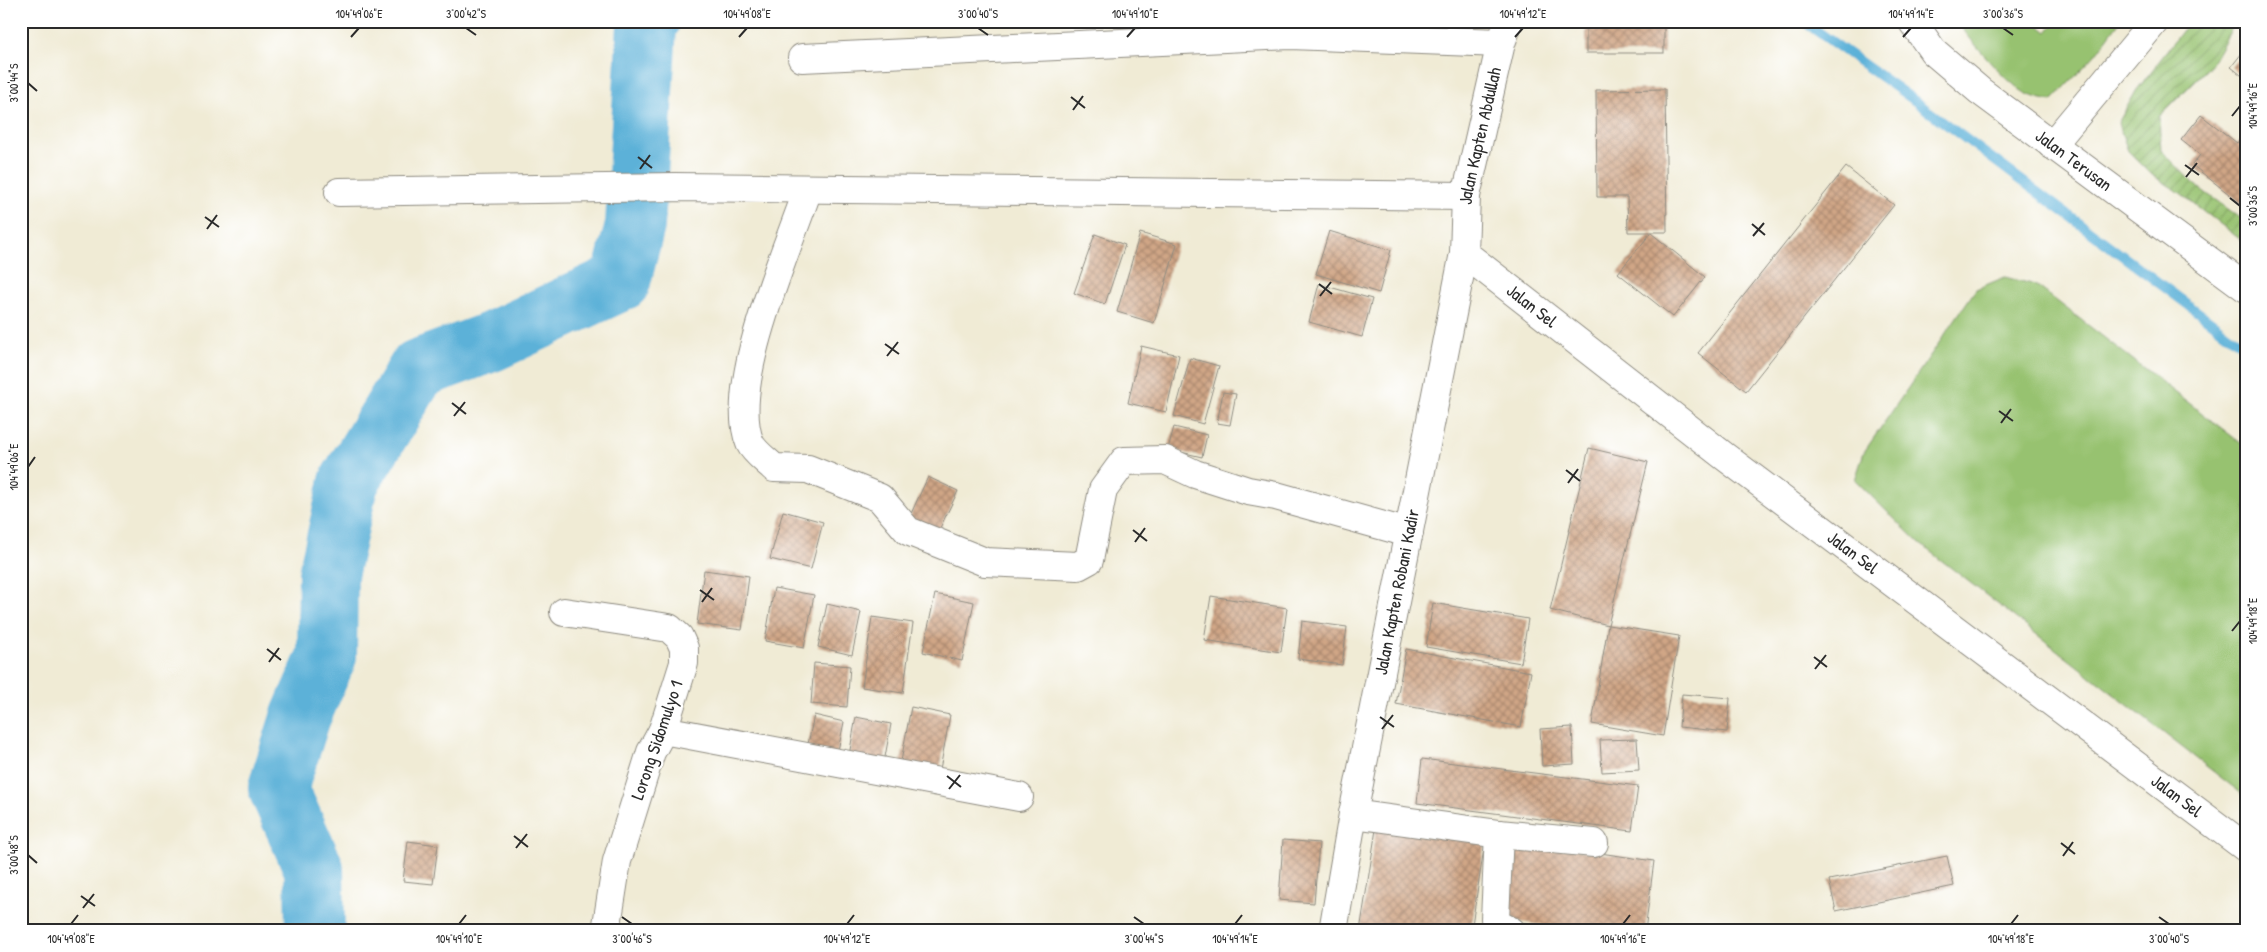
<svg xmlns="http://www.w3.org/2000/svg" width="2267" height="952" font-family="'Patrick Hand',sans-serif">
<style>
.grass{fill:#97c26f;stroke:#61764d}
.garden{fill:url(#garden-furrows);stroke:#61764d}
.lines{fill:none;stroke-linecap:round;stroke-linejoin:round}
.stream{stroke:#5cb1d8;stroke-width:10}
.river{stroke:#5cb1d8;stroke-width:60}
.building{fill:url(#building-cross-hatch)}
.minor-casing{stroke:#8e8b80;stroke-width:30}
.major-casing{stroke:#8e8b80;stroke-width:30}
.minor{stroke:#fff;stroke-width:28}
.major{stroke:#fff;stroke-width:28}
.ticks{fill:none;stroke:#2b2b2b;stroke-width:2}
.labels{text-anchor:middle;stroke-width:4.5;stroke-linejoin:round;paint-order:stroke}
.street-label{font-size:18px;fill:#2b2b2b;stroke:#fff}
.neatline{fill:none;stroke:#2b2b2b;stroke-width:2}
.ticks-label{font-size:12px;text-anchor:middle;fill:#2b2b2b}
</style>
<defs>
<pattern id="garden-furrows" width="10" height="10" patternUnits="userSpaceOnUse" patternTransform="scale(1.25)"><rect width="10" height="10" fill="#97c26f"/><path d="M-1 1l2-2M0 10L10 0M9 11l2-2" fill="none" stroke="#7b9e5b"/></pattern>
<pattern id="building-cross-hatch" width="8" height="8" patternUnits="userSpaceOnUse" patternTransform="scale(1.25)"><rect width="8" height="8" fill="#d0a686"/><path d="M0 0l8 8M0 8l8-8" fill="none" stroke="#a9876e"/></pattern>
</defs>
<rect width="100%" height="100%" fill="#fff"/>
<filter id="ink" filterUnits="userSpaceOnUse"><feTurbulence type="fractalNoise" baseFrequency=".02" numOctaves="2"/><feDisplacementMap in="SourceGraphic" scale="10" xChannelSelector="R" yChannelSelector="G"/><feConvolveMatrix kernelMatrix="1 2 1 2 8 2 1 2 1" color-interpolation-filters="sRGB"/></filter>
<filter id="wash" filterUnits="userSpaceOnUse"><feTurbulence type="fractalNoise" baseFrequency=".0096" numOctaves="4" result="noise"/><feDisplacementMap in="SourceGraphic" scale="20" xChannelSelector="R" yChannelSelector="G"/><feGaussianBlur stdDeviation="1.12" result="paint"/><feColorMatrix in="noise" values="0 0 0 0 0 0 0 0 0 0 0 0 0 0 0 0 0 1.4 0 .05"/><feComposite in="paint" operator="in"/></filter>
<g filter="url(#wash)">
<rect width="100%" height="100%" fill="#f0ebd5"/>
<g class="grass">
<path d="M1957 21H2033L2047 32 2056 21H2120L2095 55 2052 101C2041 99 2031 97 2022 91 2004 79 1969 39 1957 21Z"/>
<polygon points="2005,277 2036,285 2246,447 2246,797 1919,543 1855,480 1864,452 1976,289"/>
</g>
<polygon class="garden" points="2190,21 2236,21 2211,65 2159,117 2161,150 2195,185 2246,222 2246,244 2179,192 2152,175 2128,151 2118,123 2136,91"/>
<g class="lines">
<polyline class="stream" points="1803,21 1911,98 2246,348"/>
<polyline class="river" points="315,931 314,869 278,788 301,716 327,656 328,575 349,482 418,369 491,342 621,281 635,225 647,26 650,21"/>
</g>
<g id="blocks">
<g class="building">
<rect x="1586" y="21" width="78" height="32"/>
<polygon points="2246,48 2246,79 2231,67"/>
<polygon points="1665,89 1667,232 1628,232 1627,197 1597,197 1596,90"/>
<polygon points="2201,115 2237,143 2246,132 2246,201 2243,205 2192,165 2200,155 2181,140"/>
<polygon points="1846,167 1894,205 1746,391 1698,353"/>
<polygon points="1329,231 1391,250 1379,293 1316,274"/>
<polygon points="1140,233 1177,244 1154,323 1117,312"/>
<polygon points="1651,233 1705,277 1673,317 1618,273"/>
<polygon points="1095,234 1125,245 1105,304 1074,293"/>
<polygon points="1319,284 1372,299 1362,337 1309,322"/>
<polygon points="1141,346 1179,355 1166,412 1128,403"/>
<polygon points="1190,358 1219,366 1203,424 1174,416"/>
<polygon points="1223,392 1236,394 1230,425 1217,423"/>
<polygon points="1174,427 1207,435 1202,457 1168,449"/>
<polygon points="1589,448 1648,462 1608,625 1550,610"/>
<polygon points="928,477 958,491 938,532 909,518"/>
<polygon points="783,511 823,522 811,569 770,559"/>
<polygon points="704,570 749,576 742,630 697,624"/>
<polygon points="774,588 814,595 804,648 765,641"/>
<polygon points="935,594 974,602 962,661 923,652"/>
<polygon points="1211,596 1287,608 1281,652 1204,640"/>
<polygon points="1433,603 1528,619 1521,663 1426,647"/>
<polygon points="827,604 861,612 852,655 818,647"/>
<polygon points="872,617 913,623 903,693 862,687"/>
<polygon points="1302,621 1347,627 1342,665 1298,659"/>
<polygon points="1608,625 1679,636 1663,736 1592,724"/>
<polygon points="1406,649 1531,672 1521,727 1396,704"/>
<polygon points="814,663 850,666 847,707 811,704"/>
<polygon points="1682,694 1730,698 1727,732 1679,727"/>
<polygon points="911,707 950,715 939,775 900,767"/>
<polygon points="814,715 844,722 836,760 806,754"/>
<polygon points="856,717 891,724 883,768 848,761"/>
<polygon points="1572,727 1574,764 1542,766 1540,729"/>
<polygon points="1637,739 1639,770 1602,772 1600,740"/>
<polygon points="1422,759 1638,786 1632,831 1417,803"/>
<polygon points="1377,823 1485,842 1471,931 1360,931"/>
<polygon points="1283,840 1319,843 1314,903 1279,900"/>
<polygon points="1512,840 1654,861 1645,931 1580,931 1500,919"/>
<polygon points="408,841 438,845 433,884 403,881"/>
<polygon points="1947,856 1954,886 1836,911 1829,880"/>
</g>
</g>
</g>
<g filter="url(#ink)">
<use href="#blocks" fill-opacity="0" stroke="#8e8b80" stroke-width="1"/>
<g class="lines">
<defs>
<g id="minor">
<path id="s1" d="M1912 21 1933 51 1980 91 2246 288"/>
<polyline points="802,58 1290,35 1501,43"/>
<polyline points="2052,145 2155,21"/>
<path d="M808 189C788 249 726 385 750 443 754 452 767 461 774 468L808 469 880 498 908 531 985 562 1078 566 1089 560 1103 490 1124 461 1165 460 1195 474 1248 491 1276 496 1409 533"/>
<polyline points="339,192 675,187 1466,196"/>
<path id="s2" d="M1464 253 1724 456 2246 848"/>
<polyline points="564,612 669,628 679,637 684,648 684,663 663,730 651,752 617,861 606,931"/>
<polyline points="663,730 1019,797"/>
<polyline points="1353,814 1499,834 1594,843"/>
<polyline points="1499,834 1495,919 1497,924 1511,931"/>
</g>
<g id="major">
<path id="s3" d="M1333 931 1353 814 1464 253 1466 196 1501 43 1509 21"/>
</g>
</defs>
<use href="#minor" class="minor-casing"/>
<use href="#major" class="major-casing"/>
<use href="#minor" class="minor"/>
<use href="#major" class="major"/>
</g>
</g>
<path class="ticks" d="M466 28 476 35M978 28 988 35M2003 28 2013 35M351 37 359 28M739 37 747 28M1127 37 1135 28M1515 37 1523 28M1903 37 1911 28M28 83 37 91M1071 97 1085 108M1073 110 1083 96M2232 116 2240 106M638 157 652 168M2185 165 2199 175M640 169 650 155M2186 177 2197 163M2230 198 2240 206M205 217 219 227M1752 224 1765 235M207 229 217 215M1753 236 1764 223M1319 284 1332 294M1320 296 1331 282M885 344 899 354M887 356 898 342M452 403 466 414M1999 411 2013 421M454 416 465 402M2001 423 2011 409M28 467 35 457M1566 470 1580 481M1568 483 1578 469M1133 530 1147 541M1135 542 1145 528M700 590 714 600M702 602 712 588M2232 631 2240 621M267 649 281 660M1814 657 1827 667M269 662 279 648M1815 669 1826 655M1380 717 1394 727M1382 729 1393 715M947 776 961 787M949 789 960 775M514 836 528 847M2061 843 2075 854M516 848 527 834M28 855 37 863M2063 856 2073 842M81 896 95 906M83 908 94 894M622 917 632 924M1134 917 1144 924M2159 917 2169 924M71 924 78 915M459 924 466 915M847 924 854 915M1235 924 1242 915M1623 924 1630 915M2011 924 2018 915"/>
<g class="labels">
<g class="street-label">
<text dy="6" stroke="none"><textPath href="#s3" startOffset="809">Jalan Kapten Abdullah</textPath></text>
<text dy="6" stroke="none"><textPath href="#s1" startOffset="215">Jalan Terusan</textPath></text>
<text dy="6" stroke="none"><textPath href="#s2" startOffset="86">Jalan Sel</textPath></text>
<text dy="6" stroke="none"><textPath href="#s2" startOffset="491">Jalan Sel</textPath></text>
<text dy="6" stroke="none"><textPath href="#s3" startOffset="345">Jalan Kapten Robani Kadir</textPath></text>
<text transform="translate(657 740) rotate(-71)" y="6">Lorong Sidomulyo 1</text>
<text dy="6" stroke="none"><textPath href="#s2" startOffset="896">Jalan Sel</textPath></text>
</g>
</g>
<rect width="2267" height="952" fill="none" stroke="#fff" stroke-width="55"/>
<rect x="28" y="28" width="2212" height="896" class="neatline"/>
<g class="ticks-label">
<text x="359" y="18">104°49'06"E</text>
<text x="466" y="18">3°00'42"S</text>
<text x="747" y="18">104°49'08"E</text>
<text x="978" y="18">3°00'40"S</text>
<text x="1135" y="18">104°49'10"E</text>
<text x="1523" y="18">104°49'12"E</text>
<text x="1911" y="18">104°49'14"E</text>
<text x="2003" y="18">3°00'36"S</text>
<text transform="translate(14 83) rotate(-90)" y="4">3°00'44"S</text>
<text transform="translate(2253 106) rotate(-90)" y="4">104°49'16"E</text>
<text transform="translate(2253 206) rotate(-90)" y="4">3°00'36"S</text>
<text transform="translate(14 467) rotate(-90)" y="4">104°49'06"E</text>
<text transform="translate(2253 621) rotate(-90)" y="4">104°49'18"E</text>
<text transform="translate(14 855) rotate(-90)" y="4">3°00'48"S</text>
<text x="71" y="943">104°49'08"E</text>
<text x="459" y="943">104°49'10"E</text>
<text x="632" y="943">3°00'46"S</text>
<text x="847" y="943">104°49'12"E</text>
<text x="1144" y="943">3°00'44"S</text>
<text x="1235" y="943">104°49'14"E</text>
<text x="1623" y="943">104°49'16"E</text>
<text x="2011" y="943">104°49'18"E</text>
<text x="2169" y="943">3°00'40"S</text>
</g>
</svg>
